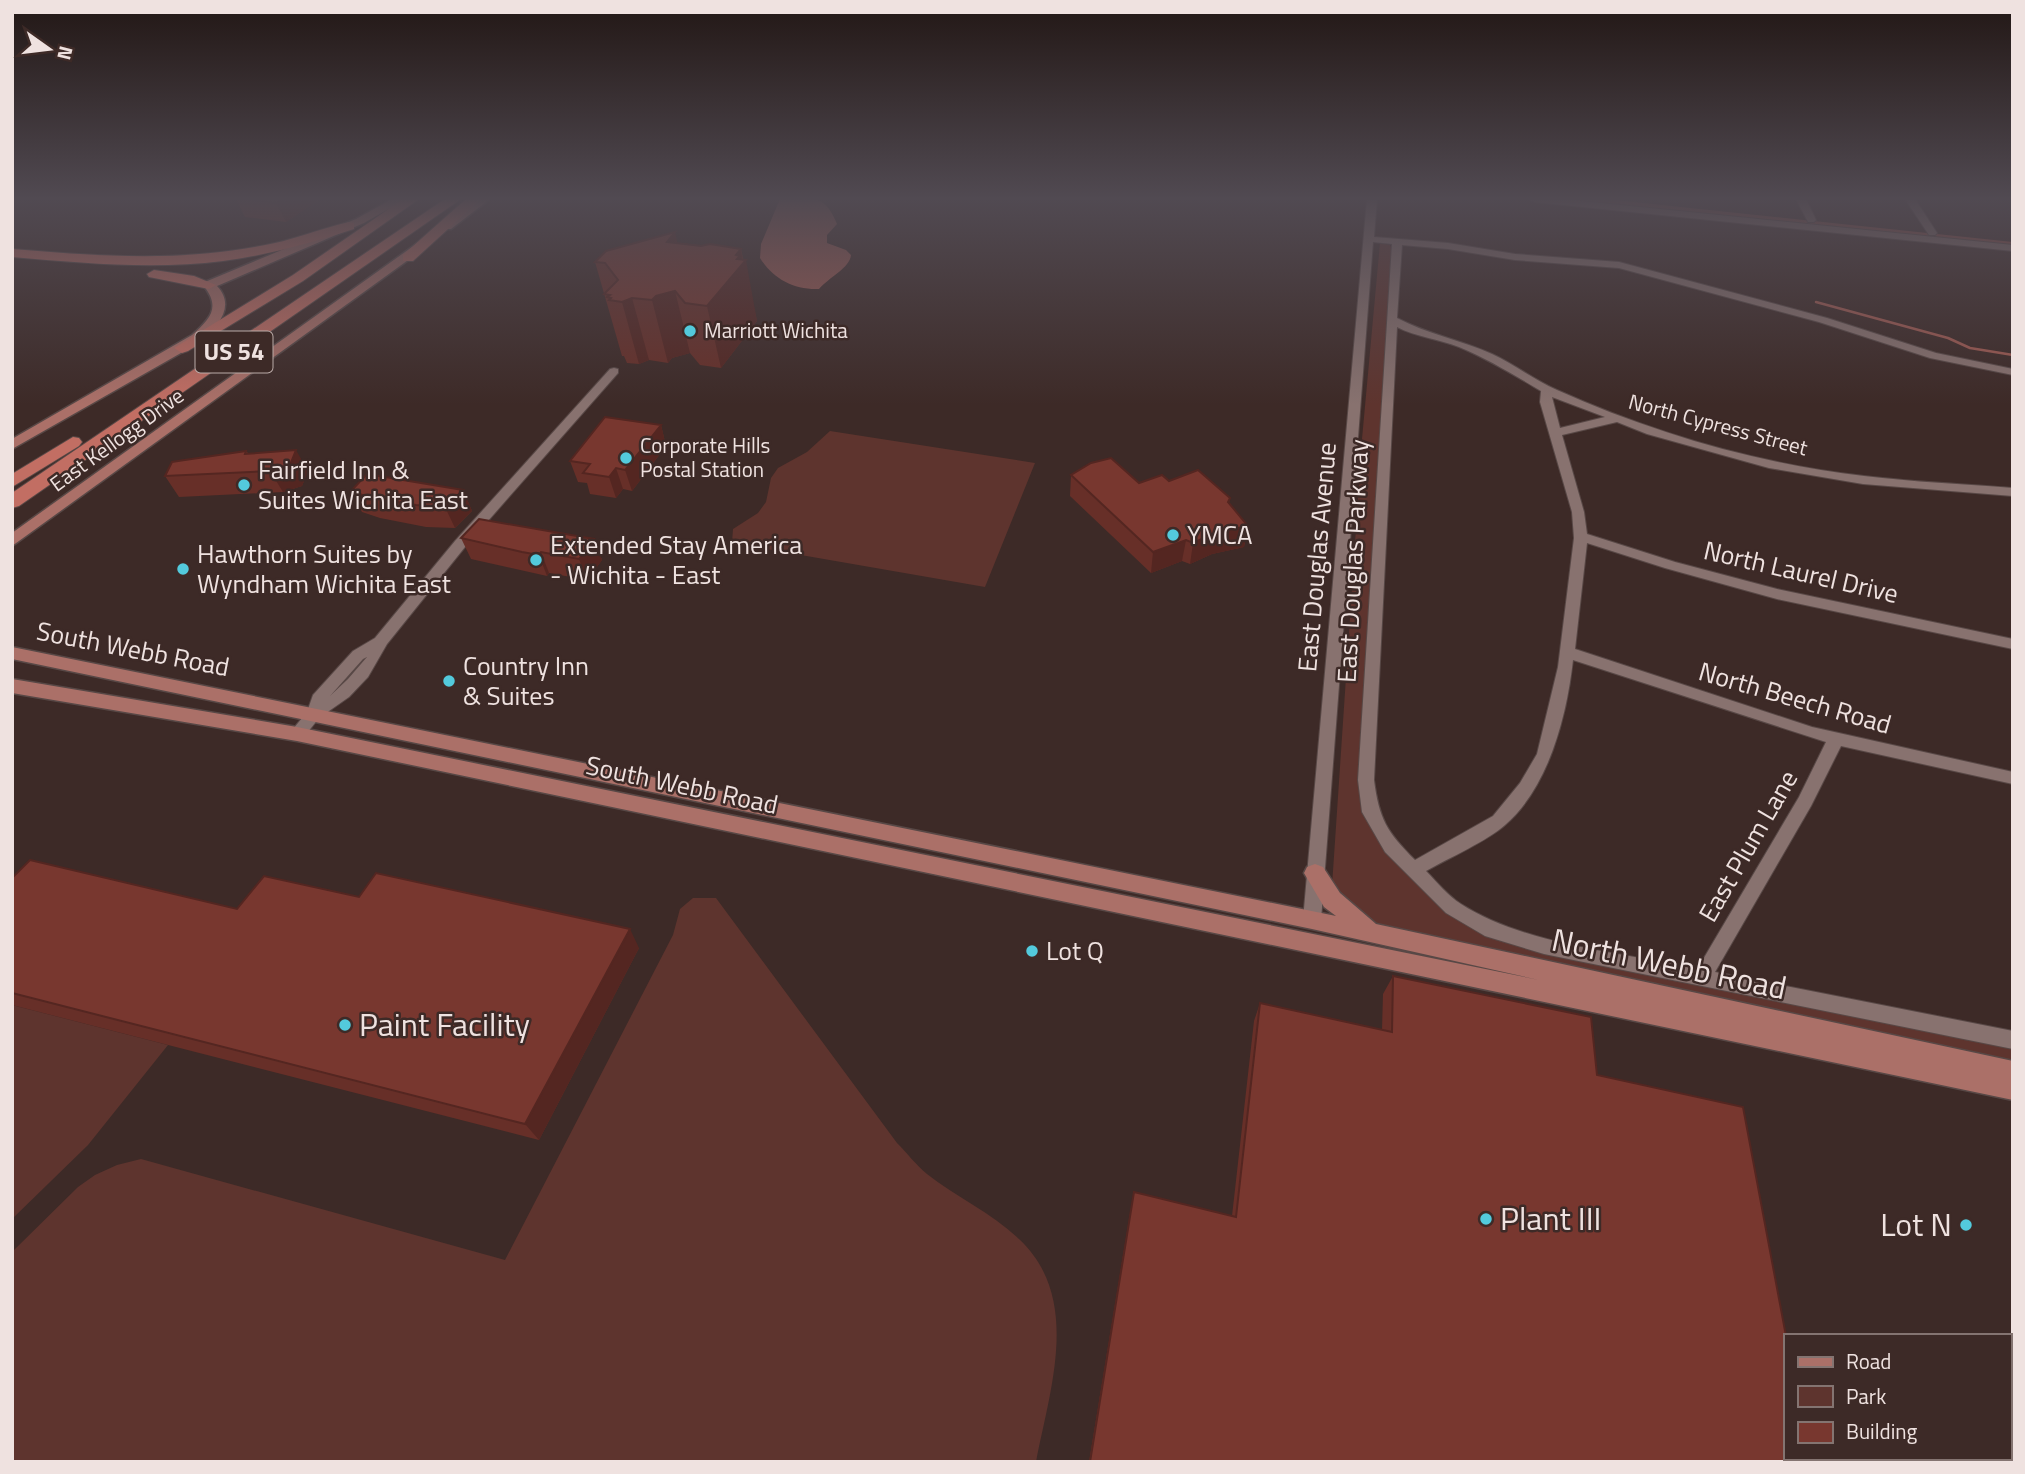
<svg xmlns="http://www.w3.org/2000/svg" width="2025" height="1474" font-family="'Titillium Web',sans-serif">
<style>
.green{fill:#5e342e}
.forest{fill:#944f46}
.water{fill:#a05a51}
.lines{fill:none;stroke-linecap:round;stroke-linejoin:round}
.stream{stroke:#a05a51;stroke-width:2.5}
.minor-casing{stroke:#584846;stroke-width:2}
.major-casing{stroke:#584846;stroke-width:3}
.highway-casing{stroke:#584846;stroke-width:2}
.minor{fill:#88726f;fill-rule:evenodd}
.major{fill:#ab7068;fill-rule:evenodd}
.highway{fill:#c26e63;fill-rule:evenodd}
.wall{fill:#672f28}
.shaded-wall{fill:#542621}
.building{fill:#78372f;stroke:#542621;stroke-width:2}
.poi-dot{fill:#53cadc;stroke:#3d2a27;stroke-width:2.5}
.labels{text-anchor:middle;stroke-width:5;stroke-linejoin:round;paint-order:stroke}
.far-poi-label{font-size:21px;fill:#efe2e0;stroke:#3d2a27;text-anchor:start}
.far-street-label{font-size:21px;fill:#efe2e0;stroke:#3d2a27}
.shield{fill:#3d2a27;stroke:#baaba8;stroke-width:2}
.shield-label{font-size:24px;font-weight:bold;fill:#efe2e0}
.poi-label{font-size:26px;fill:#efe2e0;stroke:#3d2a27;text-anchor:start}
.street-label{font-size:26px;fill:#efe2e0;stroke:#3d2a27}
.near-street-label{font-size:32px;fill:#efe2e0;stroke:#3d2a27}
.near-poi-label{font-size:32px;fill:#efe2e0;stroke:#3d2a27;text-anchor:start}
</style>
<rect width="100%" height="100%" fill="#3d2a27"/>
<g class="green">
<polygon points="1380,243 1390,245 1392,251 1360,763 1373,824 1494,937 2013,1045 2013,1062 1381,926 1360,918 1332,886 1362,439"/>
<polygon points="830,431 1035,463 985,587 732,543 733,529 758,513 766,502 771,478 778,468 807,452"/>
<path d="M693 898H716L897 1143C907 1153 916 1165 927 1174 956 1197 992 1213 1019 1239 1082 1298 1050 1389 1036 1462H12V1252L78 1187 95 1175 117 1165 141 1159 505 1260 673 935 680 909Z"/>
<polygon points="12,1005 168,1045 88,1145 12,1219"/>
</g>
<polygon class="forest" points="1554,199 1606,199 2013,242 2013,245"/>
<path class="water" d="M780 199C811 199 824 192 837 224L827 235V243L846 250 851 255C850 268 828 278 819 289 794 290 773 279 760 258L761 244Z"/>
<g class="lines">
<polyline class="stream" points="1816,302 1948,338 1970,348 2013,355"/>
<defs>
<g id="minor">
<path d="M1367 199H1377L1374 237 1448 243 1515 254 1619 262 1827 318 1936 353 2013 369V375L1930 358 1819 322 1619 268 1515 260 1448 249 1402 245 1397 318C1427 334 1461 340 1492 354 1514 364 1534 380 1557 390 1653 433 1759 464 1864 476 1913 482 1963 484 2013 488V496L1863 484 1769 468 1647 434 1617 422 1562 435 1584 512 1587 534 1675 562 1777 589 2013 639V649L1777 599 1665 568 1587 543 1575 649 1812 727 2013 772V784L1841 746 1811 806 1715 972 2013 1031V1049L1544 954 1485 936 1446 913 1385 852 1362 812 1358 780 1392 244 1373 242 1321 920 1318 925 1312 928 1306 925 1303 920ZM1397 327C1416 337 1439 339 1459 347 1488 359 1514 375 1541 391L1540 402 1572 512 1574 538 1558 667 1537 754 1520 783 1493 816 1415 860C1387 832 1379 819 1374 780ZM1552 397 1605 417 1560 428ZM1573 660 1826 742 1799 797 1698 968C1624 954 1523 944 1461 904 1448 896 1437 882 1426 871 1447 859 1489 840 1505 825 1549 787 1567 715 1573 660Z"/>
<polygon points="1529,199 1561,199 2013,245 2013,251 1534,202"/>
<polygon points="1796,199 1806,199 1816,220 1814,222 1808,222"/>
<polygon points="1905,199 1915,199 1937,233 1935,235 1929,235"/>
<path d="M614 368 618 369V373L465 547 387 644 368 677 349 697 319 718 303 738H291L289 734 307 712 313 695 353 651 375 638 455 541 610 369ZM367 657 348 679 330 696 363 659Z"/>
</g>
<g id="major">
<path d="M392 199H406L364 223 217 286C236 306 218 326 202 341L12 449V439L192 335C211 318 221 307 203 285L205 282 356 219Z"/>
<polygon points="477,199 490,199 451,229 443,229 443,225"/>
<polygon points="419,242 429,245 12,546 12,533"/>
<polygon points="12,647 1336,916 1324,907 1304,873 1307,867 1315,864 1323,867 1340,893 1376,924 2013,1061 2013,1100 297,741 12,693 12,679 297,727 1539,980 1312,929 12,659"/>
</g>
<g id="highway">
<polygon points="403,199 419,199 303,281 188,351 182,353 174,348 293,275"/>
<polygon points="445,199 461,199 19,506 12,508 12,493"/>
<polygon points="466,199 481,199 413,261 403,261 403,255"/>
<path d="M349 222 354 223V229C311 243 268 255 223 261 153 270 82 263 12 257V249C95 256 178 262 260 246 291 241 319 229 349 222Z"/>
<polygon points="154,270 194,276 216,285 209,289 149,277 147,274"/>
<polygon points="73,437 79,438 82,442 79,446 12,487 12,474"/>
</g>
</defs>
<use href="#minor" class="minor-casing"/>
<use href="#major" class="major-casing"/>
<use href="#highway" class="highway-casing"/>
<use href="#minor" class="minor"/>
<use href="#major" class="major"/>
<use href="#highway" class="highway"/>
</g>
<g class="wall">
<polygon points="236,199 320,199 286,222 245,217"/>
<polygon points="678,243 741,249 757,321 721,368 700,365 690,353 672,358 668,363 649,360 639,364 627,363 624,356 622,356 595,262"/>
<polygon points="661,425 666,446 632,491 623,489 616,498 590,494 587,483 578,482 570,461"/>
<polygon points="246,451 248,453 308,471 302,486 283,492 179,497 165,476"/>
<polygon points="1071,475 1139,483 1230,498 1229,503 1248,526 1244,547 1212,554 1190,564 1182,561 1151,573 1070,496"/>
<polygon points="463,490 472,511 455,528 426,527 380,518 362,512 351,491"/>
<polygon points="461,538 594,539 602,560 587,580 549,573 547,576 471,559"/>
<polygon points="12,878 237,909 359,897 639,948 539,1140 12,1005"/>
<polygon points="1393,976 1597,1075 1785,1458 1865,1462 1089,1462 1131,1207 1134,1192 1232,1216 1254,1021 1260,1003 1382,1030 1383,994"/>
</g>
<g class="shaded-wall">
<polygon points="282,199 320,199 286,222 276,203"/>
<polygon points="675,232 689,292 667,242"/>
<polygon points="741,249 743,263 746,260 757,321 721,368 707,306 736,255"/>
<polygon points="675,291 690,353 672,358 668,363 652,300 656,296"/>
<polygon points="632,298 649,360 639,364 622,302"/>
<polygon points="661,425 666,446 632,491 625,470"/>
<polygon points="296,450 308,471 302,486 283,492 270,471"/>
<polygon points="616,468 623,489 616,498 609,477"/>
<polygon points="463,490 472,511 455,528 445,507"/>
<polygon points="1248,526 1244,547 1212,554 1190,564 1193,543 1215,533"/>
<polygon points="594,539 602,560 587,580 579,559"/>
<polygon points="1186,540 1182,561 1151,573 1153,552"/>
<polygon points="541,552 549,573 547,576 539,555"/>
<polygon points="630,929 639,948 539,1140 525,1124"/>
</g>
<g class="building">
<polygon points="246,199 282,199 276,203"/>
<polygon points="675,232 667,242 701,246 710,244 741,249 736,255 740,256 737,259 746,260 707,306 685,303 675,291 656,296 652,300 632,298 622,302 609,300 611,298 607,297 610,295 604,294 618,280 605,263 595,262 606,251"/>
<polygon points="605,417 661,425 625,470 616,468 609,477 583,473 590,464 570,461"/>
<polygon points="296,450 290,465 270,471 165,476 172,462 178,461 246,451 245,454"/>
<polygon points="1111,458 1139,483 1162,475 1169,481 1198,470 1230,498 1228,502 1248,526 1215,533 1193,543 1186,540 1153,552 1071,475 1091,463"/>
<polygon points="367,474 463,490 445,507 416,505 368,497 351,491"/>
<polygon points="479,519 594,539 579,559 541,552 539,555 522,552 461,538"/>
<polygon points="30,860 237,909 264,876 359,897 376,873 630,929 525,1124 12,993 12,878"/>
<polygon points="1393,976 1591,1017 1597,1075 1743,1107 1786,1336 1785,1336 1785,1458 1864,1458 1865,1462 1090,1462 1134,1192 1236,1217 1260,1003 1392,1032"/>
</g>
<linearGradient id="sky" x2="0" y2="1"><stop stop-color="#221715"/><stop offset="0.49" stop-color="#514a52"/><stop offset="1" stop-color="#514a52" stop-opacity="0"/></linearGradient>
<rect width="2025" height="405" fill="url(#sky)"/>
<g class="poi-dot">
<circle cx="690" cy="331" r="7"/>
<circle cx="626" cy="458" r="7"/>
<circle cx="244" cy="485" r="7"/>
<circle cx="1173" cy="535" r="7"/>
<circle cx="536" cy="560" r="7"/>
<circle cx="183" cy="569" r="7"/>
<circle cx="449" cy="681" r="7"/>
<circle cx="1032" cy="951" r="7"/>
<circle cx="345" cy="1025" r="7"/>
<circle cx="1486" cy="1219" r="7"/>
<circle cx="1966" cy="1225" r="7"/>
</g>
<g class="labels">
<g class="far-poi-label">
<text x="704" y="338">Marriott Wichita</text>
<text x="640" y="453">Corporate Hills<tspan x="640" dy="24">Postal Station</tspan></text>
</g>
<g class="far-street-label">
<text transform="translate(1718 425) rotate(15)" y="7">North Cypress Street</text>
<text transform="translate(117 440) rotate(-36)" y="7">East Kellogg Drive</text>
</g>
<rect class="shield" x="195.5" y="331.5" width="77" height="41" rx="5"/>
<g class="shield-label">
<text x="234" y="360">US 54</text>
</g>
<g class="poi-label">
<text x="258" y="479">Fairfield Inn &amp;<tspan x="258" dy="30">Suites Wichita East</tspan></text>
<text x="1187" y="544">YMCA</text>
<text x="550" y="554">Extended Stay America<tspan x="550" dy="30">- Wichita - East</tspan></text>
<text x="197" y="563">Hawthorn Suites by<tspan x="197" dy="30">Wyndham Wichita East</tspan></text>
<text x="463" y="675">Country Inn<tspan x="463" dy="30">&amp; Suites</tspan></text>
<text x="1046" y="960">Lot Q</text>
</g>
<g class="street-label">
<text transform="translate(1317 557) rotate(-85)" y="9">East Douglas Avenue</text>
<text transform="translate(1353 561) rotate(-87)" y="9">East Douglas Parkway</text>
<text transform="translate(1801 572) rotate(13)" y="9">North Laurel Drive</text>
<text transform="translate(133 649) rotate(11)" y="9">South Webb Road</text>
<text transform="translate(1795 698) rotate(16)" y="9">North Beech Road</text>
<text transform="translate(682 785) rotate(12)" y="9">South Webb Road</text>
<text transform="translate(1748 846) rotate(-60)" y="9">East Plum Lane</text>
</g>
<g class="near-street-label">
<text transform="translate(1669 964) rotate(12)" y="11">North Webb Road</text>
</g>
<g class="near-poi-label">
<text x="359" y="1036">Paint Facility</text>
<text x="1500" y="1230">Plant III</text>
<text x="1952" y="1236" text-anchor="end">Lot N</text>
</g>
</g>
<rect width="2025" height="1474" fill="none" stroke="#efe2e0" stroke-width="28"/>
<rect x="1784" y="1334" width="228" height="126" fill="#3d2a27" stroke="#847471" stroke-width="2"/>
<rect x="1798" y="1357" width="35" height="10" fill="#ab7068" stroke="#847471" stroke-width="2"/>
<text x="1846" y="1369" font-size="21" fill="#efe2e0">Road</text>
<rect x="1798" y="1386" width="35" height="21" fill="#5e342e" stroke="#847471" stroke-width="2"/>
<text x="1846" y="1404" font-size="21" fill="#efe2e0">Park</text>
<rect x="1798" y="1422" width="35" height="21" fill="#78372f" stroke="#847471" stroke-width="2"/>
<text x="1846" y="1439" font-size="21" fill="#efe2e0">Building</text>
<g transform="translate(49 49) rotate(104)" stroke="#3d2a27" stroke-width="5" paint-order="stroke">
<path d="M0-5L12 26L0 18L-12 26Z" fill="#efe2e0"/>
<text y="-10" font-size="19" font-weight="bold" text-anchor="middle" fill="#efe2e0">N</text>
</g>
</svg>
